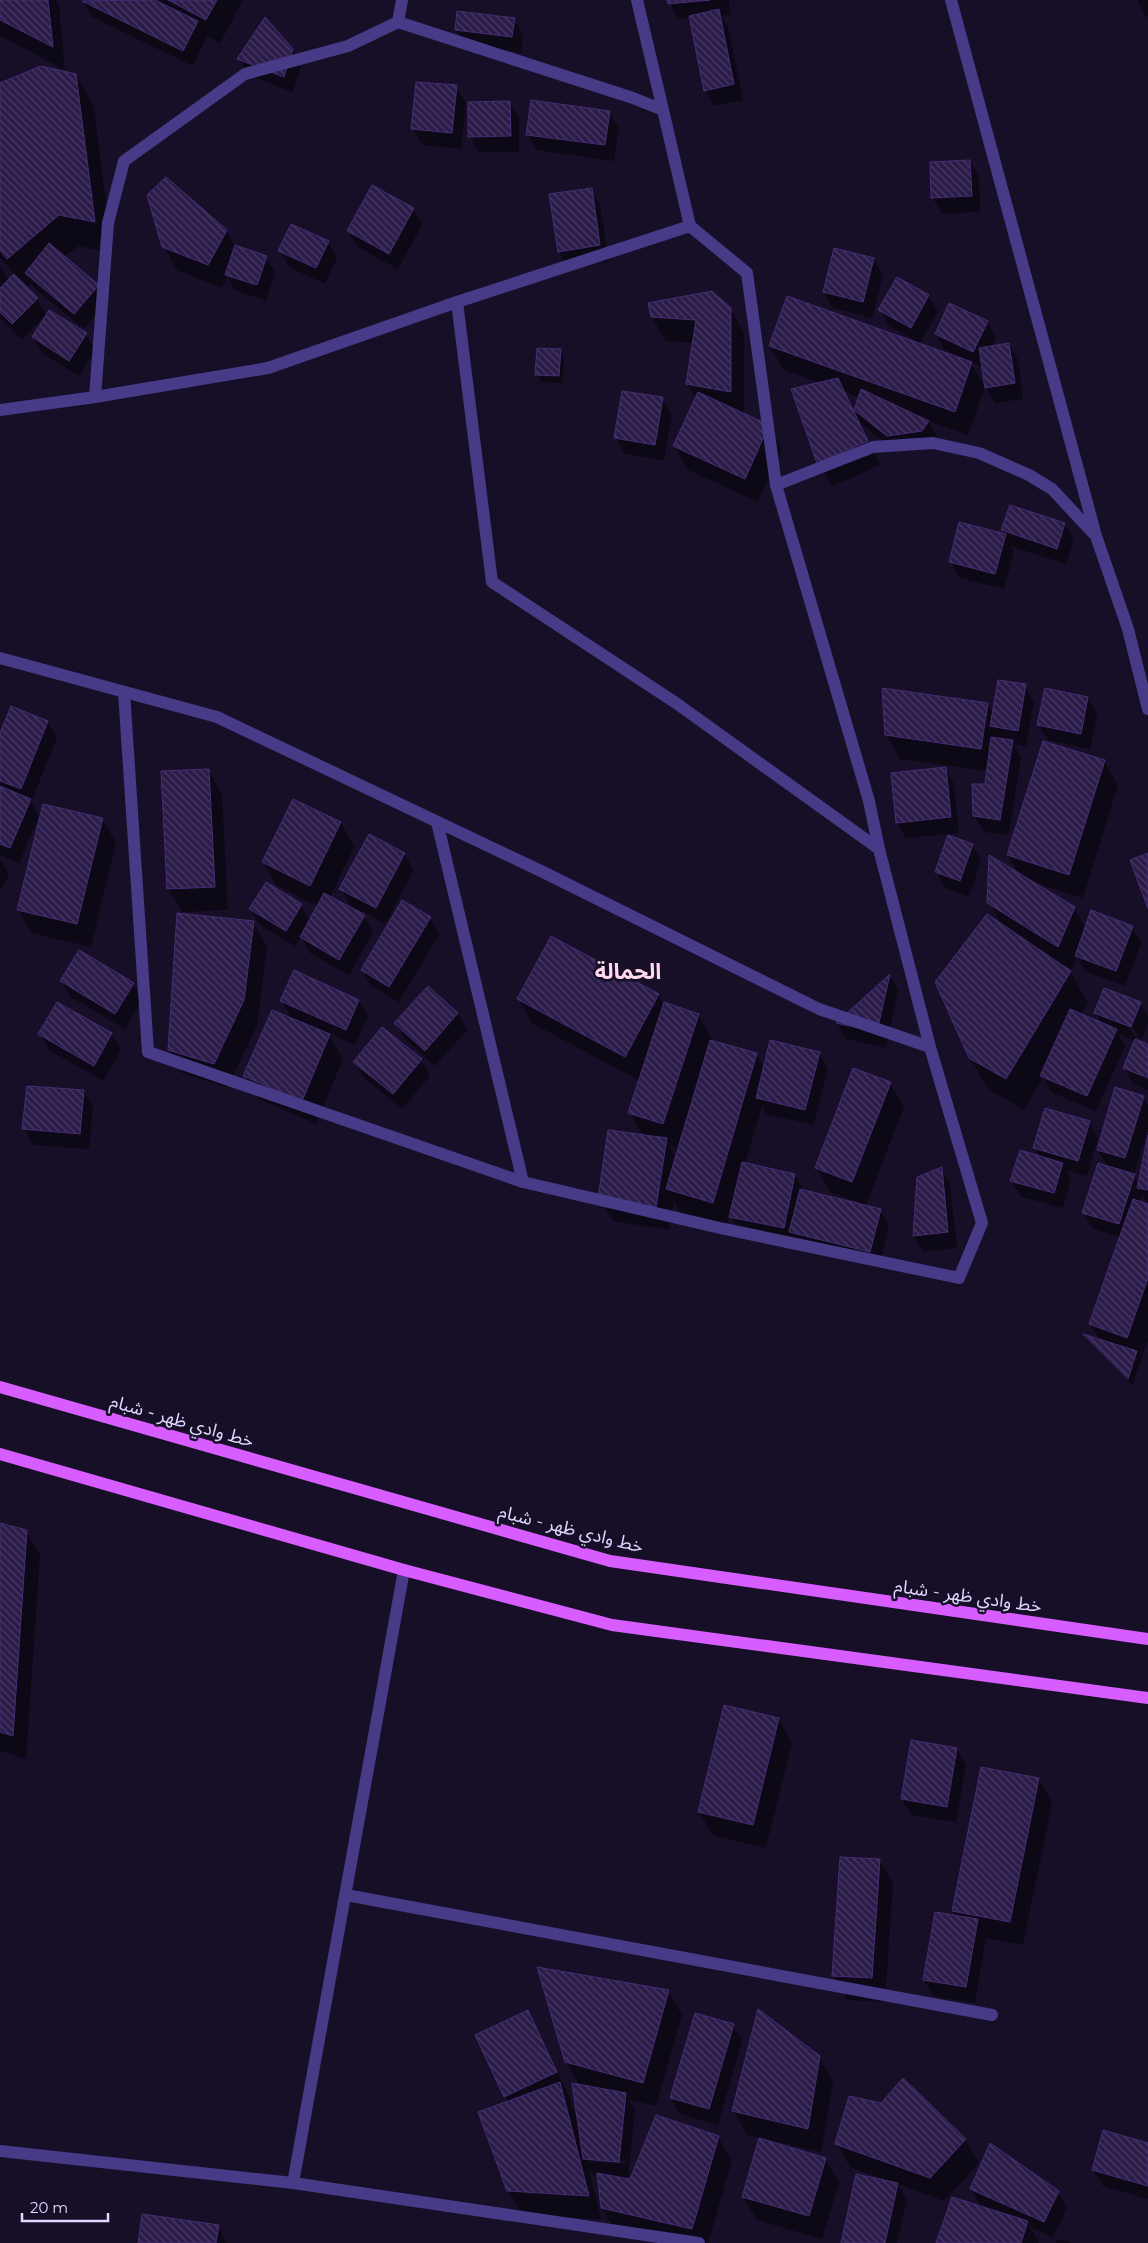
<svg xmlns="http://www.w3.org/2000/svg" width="1148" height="2243" font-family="Montserrat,'Noto Sans Arabic',sans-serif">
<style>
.shadow{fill:#0007;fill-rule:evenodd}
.building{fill:url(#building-back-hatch);stroke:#452d75}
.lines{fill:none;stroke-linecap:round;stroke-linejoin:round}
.minor{stroke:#473a87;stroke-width:12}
.primary{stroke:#d75dff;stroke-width:12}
.labels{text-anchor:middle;stroke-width:5;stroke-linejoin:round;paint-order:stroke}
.street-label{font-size:18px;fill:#e0d6ff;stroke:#170f28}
.district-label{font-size:22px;font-weight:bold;fill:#ffd8ec;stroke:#170f28}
</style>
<defs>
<pattern id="building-back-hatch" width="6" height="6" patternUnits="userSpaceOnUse" patternTransform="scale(1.25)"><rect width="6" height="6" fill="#2a1b49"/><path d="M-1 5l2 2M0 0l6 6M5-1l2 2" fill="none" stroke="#493b64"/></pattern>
</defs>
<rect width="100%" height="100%" fill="#170f28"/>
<g class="shadow">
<polygon points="0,0 56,0 59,6 65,70 0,36"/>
<polygon points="243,0 220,43 207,36 193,66 92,17 83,1"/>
<polygon points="669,0 729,0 730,15 721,16 728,27 743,100 714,106 705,90 691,18 678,19"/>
<polygon points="1137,0 1148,0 1148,17 1146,16"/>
<polygon points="514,19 523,35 521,52 465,45 456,29"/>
<polygon points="292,50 301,66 293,92 248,75 239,59"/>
<polygon points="76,75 94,106 112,253 78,246 64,257 98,286 107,301 84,329 35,289 32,284 26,289 37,299 47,316 86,334 95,350 79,376 42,353 33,337 45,316 22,340 0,318 0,266 9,281 15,275 0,257 0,85"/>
<polygon points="456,87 466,103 461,149 422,145 413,129"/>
<polygon points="510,103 519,119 519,152 479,152 470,136"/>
<polygon points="609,112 619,128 614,161 537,150 527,134"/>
<polygon points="970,161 979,177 980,212 942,214 933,198 931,163"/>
<polygon points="591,189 600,205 609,261 568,267 559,252"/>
<polygon points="413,209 422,225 398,269 357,247 348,231"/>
<polygon points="226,230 235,247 266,257 275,273 266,301 235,290 228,277 222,288 177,270 163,246"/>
<polygon points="328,242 337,258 325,284 289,267 280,251"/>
<polygon points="873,259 883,275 872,318 833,308 824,292"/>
<polygon points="897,279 929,296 938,312 920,343 889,326 880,310"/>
<polygon points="730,308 744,333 744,415 769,426 782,450 758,502 688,470 674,446 696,399 687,384 694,343 666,341 652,317"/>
<path d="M987 322 996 338 992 347 1009 344 1018 360 1023 399 995 403 986 388 983 368 970 362 985 387 968 435 928 421 938 438 897 451 861 424 880 465 832 486 818 462 821 383 784 370 770 346 963 361 964 359 945 350 936 334ZM845 392 860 397 855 411 851 403Z"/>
<polygon points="560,351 564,358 563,383 541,382 537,374"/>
<polygon points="662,399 672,415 664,460 625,454 616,438"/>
<polygon points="1011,506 1065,524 1074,540 1066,564 1011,546 1014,551 1004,589 960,578 951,562 1005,535 1002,530"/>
<polygon points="1025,686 1034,702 1026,746 1014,744 1021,757 1009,835 984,832 974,815 986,785 987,771 900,759 886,735 987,704 993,714"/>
<polygon points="1088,698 1097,714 1090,749 1048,740 1038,724"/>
<polygon points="48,722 57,738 31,802 39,816 19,863 0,855 0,737"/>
<polygon points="1104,761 1118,785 1083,898 1036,883 1074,908 1086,928 1132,927 1141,943 1125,986 1085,971 1077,957 1072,970 1066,966 1064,968 1070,971 1088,1003 1080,1015 1102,1024 1096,1013 1140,1003 1148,1016 1148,1023 1141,1041 1129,1021 1127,1022 1138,1042 1148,1045 1148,1090 1133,1084 1124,1068 1135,1041 1118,1034 1125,1046 1096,1111 1051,1092 1043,1078 1024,1110 988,1089 970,1057 1002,925 989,902 1019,875 1008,855"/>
<polygon points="945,768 954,784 959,833 906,838 897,822"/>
<polygon points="209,770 222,794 228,910 182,912 168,888"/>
<polygon points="294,801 341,823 354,847 330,897 364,916 373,932 349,975 310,953 301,936 295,946 260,925 250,909 301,905 310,921 318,906 277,886 263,862"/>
<polygon points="102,819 116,843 91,947 32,933 18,909"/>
<polygon points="972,845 981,861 969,897 945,888 936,872"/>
<polygon points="404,854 414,870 385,924 350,905 341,889"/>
<polygon points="0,859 9,875 0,891"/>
<polygon points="430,918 439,934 399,1002 371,986 362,970"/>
<polygon points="253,922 267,946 257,1025 228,1087 183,1074 169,1050"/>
<polygon points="890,976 898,991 886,1048 846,1039 837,1023"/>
<polygon points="61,981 133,984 142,1000 125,1029 71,997"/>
<polygon points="428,987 458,1014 467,1030 435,1066 405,1039 396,1023"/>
<path d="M658 995 663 1004 698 1015 712 1039 711 1041 756 1054 764 1068 819 1053 828 1069 814 1125 766 1114 762 1106 745 1164 795 1175 804 1192 864 1206V1204L830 1192 816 1168 890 1083 904 1107 865 1207 880 1210 889 1226 879 1267 740 1233 730 1215 726 1226 681 1213 674 1201 669 1230 613 1221 599 1198 643 1136 630 1113 640 1081 532 1023 518 999ZM681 1133H684L676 1158 669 1145 677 1148Z"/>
<polygon points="282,1001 359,1001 368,1017 355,1045 328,1033 343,1059 316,1124 259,1099 245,1076 298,1022 299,1020 291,1017"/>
<polygon points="40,1034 111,1034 121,1050 103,1081 49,1050"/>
<polygon points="421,1060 430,1076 402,1109 364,1078 355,1062"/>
<polygon points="84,1091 93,1107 89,1149 33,1145 24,1129"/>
<polygon points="1143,1097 1148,1105 1148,1128 1134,1175 1139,1184 1148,1142 1148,1204 1142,1194 1139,1203 1148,1206 1148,1340 1132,1385 1086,1337 1100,1341 1090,1324 1121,1237 1093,1229 1084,1213 1108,1167 1098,1150"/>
<polygon points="1089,1122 1098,1138 1087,1176 1066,1170 1071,1180 1063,1208 1021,1197 1012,1181 1040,1158 1035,1148"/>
<polygon points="941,1169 950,1185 957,1248 923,1252 914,1236"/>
<polygon points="0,1525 26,1531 40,1555 26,1759 0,1751"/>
<polygon points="778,1719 792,1743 766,1848 713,1835 699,1812"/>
<polygon points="957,1749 966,1765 956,1822 911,1815 902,1799"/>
<polygon points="1039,1779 1052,1803 1023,1945 986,1938 975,2003 933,1996 924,1980 957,1917 953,1910"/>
<polygon points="879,1860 893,1884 885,2002 847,2000 833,1976"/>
<path d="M668 1991 682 2015 656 2106 628 2099 635 2110 628 2180 718 2137 732 2161 708 2243H666L616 2232 602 2208 598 2175H593L589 2168 601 2219 522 2215 508 2191V2102L477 2036 527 2012 541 2036 569 2096 576 2118 578 2117 580 2086 566 2061ZM589 2158 626 2161V2164L589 2161Z"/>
<polygon points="733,2025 742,2041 718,2125 680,2114 671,2098"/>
<polygon points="819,2057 833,2081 821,2152 765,2139 765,2141 825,2159 839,2182 822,2239 757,2220 743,2197 760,2138 747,2135 734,2111"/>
<polygon points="881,2105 965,2139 979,2163 944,2201 898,2184 907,2200 897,2243 842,2243 883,2179 850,2167 837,2144"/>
<polygon points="1148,2144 1148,2199 1103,2186 1093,2170"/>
<polygon points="971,2189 1058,2192 1067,2208 1053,2237 1030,2227 1039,2243 938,2243 982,2208"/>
<polygon points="218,2226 227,2243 139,2243"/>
<polygon points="1057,2239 1072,2243 1056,2243"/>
</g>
<g class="building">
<polygon points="0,0 48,0 53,47 0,20"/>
<polygon points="155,0 198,21 183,51 82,1"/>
<polygon points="168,0 217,0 206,20"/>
<polygon points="667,0 710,0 668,4"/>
<polygon points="719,9 734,84 704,91 689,16"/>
<polygon points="457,11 515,18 512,37 455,30"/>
<polygon points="265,17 293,49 284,77 237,59"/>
<polygon points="41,66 76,74 95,222 59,215 7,259 0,250 0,83"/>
<polygon points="416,82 457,85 452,133 411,129"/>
<polygon points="531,100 610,111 605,145 526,135"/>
<polygon points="510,101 511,136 468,137 468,102"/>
<polygon points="970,160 972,196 931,198 930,162"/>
<polygon points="166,177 227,230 208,265 162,247 147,195"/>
<polygon points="372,185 414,208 389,254 347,231"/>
<polygon points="592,188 600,245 558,252 549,194"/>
<polygon points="291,224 329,241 316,268 278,251"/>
<polygon points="49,243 99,285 74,314 25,273"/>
<polygon points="235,245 267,256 257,285 225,275"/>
<polygon points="834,248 874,258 863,302 823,292"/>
<polygon points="14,274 38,298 12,324 0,312 0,288"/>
<polygon points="897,277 929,295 911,328 878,310"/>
<polygon points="712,291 731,308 731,392 686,384 696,320 651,317 648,303"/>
<polygon points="787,296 972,362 955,412 769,346"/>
<polygon points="949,303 988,321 973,352 935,334"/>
<polygon points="49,310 87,333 69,361 32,337"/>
<polygon points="1009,343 1015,383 985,388 979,348"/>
<polygon points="537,348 561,349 559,376 535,375"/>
<polygon points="838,378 868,441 817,463 791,389"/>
<polygon points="861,389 929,421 922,431 887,436 854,410"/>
<polygon points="622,391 663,397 655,445 614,438"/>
<polygon points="698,392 769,425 745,479 673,446"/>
<polygon points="1010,505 1065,523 1057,549 1001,530"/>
<polygon points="959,522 1006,534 995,574 949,562"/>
<polygon points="998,680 1026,684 1018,731 990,726"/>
<polygon points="882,688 988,703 981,749 885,735"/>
<polygon points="1045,688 1088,697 1081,734 1037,725"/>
<polygon points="11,706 48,721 21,789 0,781 0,733"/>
<polygon points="991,737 1013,740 1000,820 973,816 972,784 985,784"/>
<polygon points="1043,741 1105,760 1069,875 1007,855"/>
<polygon points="946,767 951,817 896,823 891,773"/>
<polygon points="209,769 215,887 167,889 161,771"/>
<polygon points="0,786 31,799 10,848 0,844"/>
<polygon points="293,799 341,822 310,886 262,862"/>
<polygon points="43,804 103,818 77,924 17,910"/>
<polygon points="369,834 405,853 376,908 339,889"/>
<polygon points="948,835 973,844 960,881 935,872"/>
<polygon points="1148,853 1148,909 1130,860"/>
<polygon points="989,855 1075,907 1058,947 987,903"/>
<polygon points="266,882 302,904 286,931 249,909"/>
<polygon points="324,893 365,915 339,960 300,937"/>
<polygon points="402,900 431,917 389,987 361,970"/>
<polygon points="1091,910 1133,926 1116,971 1075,956"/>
<polygon points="177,913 254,921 244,1000 214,1064 168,1050"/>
<polygon points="987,914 1071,971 1006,1079 969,1058 935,982"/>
<polygon points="551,936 659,994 625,1057 517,999"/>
<polygon points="79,950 134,983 115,1014 60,981"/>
<polygon points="294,970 359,1000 346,1030 280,1001"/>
<polygon points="890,974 877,1032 836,1023"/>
<polygon points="428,986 458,1013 425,1051 394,1023"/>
<polygon points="1104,988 1141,1002 1131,1027 1094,1013"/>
<polygon points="57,1002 112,1033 94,1066 38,1034"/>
<polygon points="664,1002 699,1014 663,1124 628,1113"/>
<polygon points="1070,1009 1117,1029 1087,1096 1040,1076"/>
<polygon points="272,1010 330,1034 302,1101 243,1076"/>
<polygon points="382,1027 422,1059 393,1094 353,1062"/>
<polygon points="1135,1039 1148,1044 1148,1078 1123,1068"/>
<polygon points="710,1040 757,1053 713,1203 666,1189"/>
<polygon points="770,1040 820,1052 805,1110 756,1098"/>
<polygon points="853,1068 891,1082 852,1182 815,1168"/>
<polygon points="27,1086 84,1090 80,1134 22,1129"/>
<polygon points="1115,1087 1144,1096 1125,1158 1097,1150"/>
<polygon points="1045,1108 1090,1121 1078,1161 1033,1148"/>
<polygon points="608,1130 667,1138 656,1207 598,1198"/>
<polygon points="1148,1135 1148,1190 1137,1188"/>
<polygon points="1020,1150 1063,1163 1054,1193 1010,1181"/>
<polygon points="742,1162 795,1174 784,1228 729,1217"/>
<polygon points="1098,1163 1135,1174 1119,1224 1082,1213"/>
<polygon points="942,1167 948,1232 913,1236 917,1177"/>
<polygon points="800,1189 881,1209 870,1252 789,1232"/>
<polygon points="1133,1199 1148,1204 1148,1278 1127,1338 1089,1324"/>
<polygon points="1083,1334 1137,1351 1128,1379"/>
<polygon points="0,1523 27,1530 13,1736 0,1732"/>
<polygon points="724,1705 779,1718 753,1825 698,1812"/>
<polygon points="911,1740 957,1748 947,1807 901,1799"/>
<polygon points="981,1767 1039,1778 1010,1922 952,1911"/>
<polygon points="840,1857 880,1859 872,1978 832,1976"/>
<polygon points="935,1912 978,1919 966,1987 923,1980"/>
<polygon points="537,1967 669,1990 643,2083 565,2062"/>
<polygon points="758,2009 820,2056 808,2129 732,2111"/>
<polygon points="528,2010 557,2072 504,2097 475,2035"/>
<polygon points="695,2013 734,2024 709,2109 670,2098"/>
<polygon points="903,2078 966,2139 930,2178 835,2144 849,2096 881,2103"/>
<polygon points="560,2082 589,2196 507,2191 478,2112"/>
<polygon points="572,2083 626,2093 619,2162 583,2159"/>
<polygon points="656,2115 719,2136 692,2229 601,2208 597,2173 630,2179"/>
<polygon points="1103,2130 1148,2143 1148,2186 1092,2170"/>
<polygon points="759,2138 826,2158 809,2216 742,2197"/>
<polygon points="990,2143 1059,2191 1044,2222 970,2189"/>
<polygon points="856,2174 898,2183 885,2243 841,2243"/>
<polygon points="952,2197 1028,2221 1021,2243 936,2243"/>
<polygon points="142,2214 219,2225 216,2243 138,2243"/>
</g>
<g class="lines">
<g class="minor">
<polyline points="637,0 663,110"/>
<polyline points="951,0 1096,536 1128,629 1148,709"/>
<polyline points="398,22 633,98 663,110 690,226"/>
<polyline points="457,302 492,582 676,703 879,849"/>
<polyline points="95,397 108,223 124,161 245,74 348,46 398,22 402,0"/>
<polyline points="0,410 95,397 268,368 457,302 690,226 747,273 776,485 869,801 879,849 930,1047"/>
<polyline points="776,485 873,447 933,443 979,453 1029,475 1052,489 1094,534"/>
<polyline points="0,658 217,717 543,872 819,1009 930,1047 982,1223 959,1278 720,1228 523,1182 148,1052 124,692"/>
<polyline points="437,822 523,1182"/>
<polyline points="346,1895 992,2015"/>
<polyline points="0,2151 293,2183 699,2243"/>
<polyline points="293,2183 404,1570"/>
</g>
<g class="primary">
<polyline points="0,1387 610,1561 1148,1639"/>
<polyline points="0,1454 404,1570 612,1625 1148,1698"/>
</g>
</g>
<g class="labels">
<g class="street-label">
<text transform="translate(182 1421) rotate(16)" y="6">خط وادي ظهر - شبام</text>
<text transform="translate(571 1529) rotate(14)" y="6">خط وادي ظهر - شبام</text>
<text transform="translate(968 1596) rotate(8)" y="6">خط وادي ظهر - شبام</text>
</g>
<g class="district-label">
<text x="628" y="979">الحمالة</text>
</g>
</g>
<path d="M22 2213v8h86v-8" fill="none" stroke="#e0d6ff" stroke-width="2.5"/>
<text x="30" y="2213" font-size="15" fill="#e0d6ff" stroke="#170f28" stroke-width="4" paint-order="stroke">20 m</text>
</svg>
